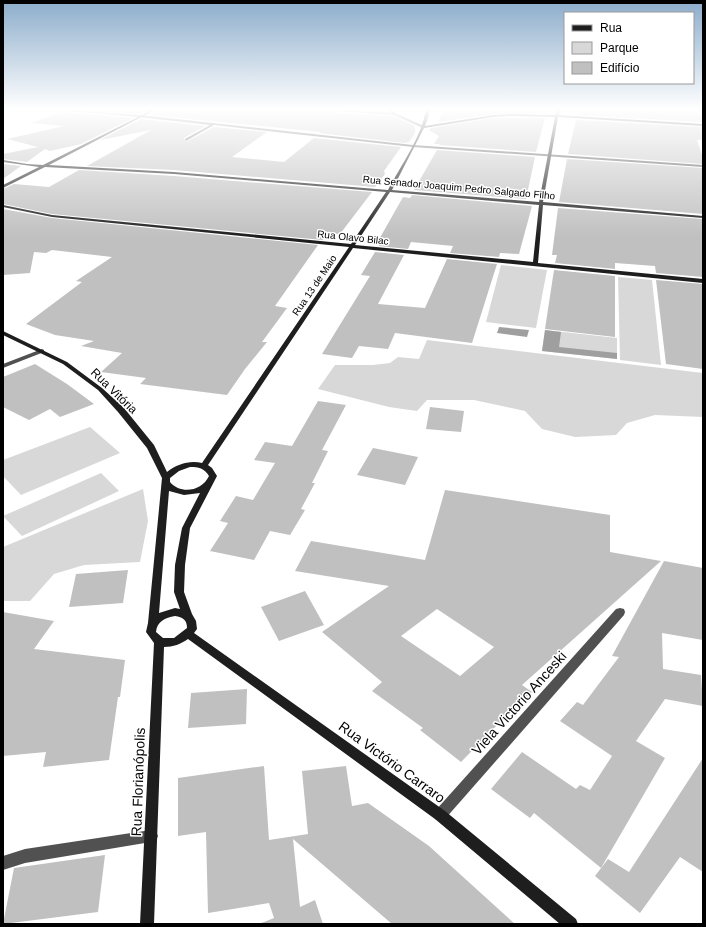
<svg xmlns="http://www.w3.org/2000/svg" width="706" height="927" font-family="Arial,sans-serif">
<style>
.green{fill:#d8d8d8}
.water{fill:#9f9f9f}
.building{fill:#c0c0c0;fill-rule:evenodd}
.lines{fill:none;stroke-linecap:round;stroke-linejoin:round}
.lane{fill:#515151;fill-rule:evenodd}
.street{fill:#515151;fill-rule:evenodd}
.secondary{fill:#1e1e1e;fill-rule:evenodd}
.labels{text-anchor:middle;stroke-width:3;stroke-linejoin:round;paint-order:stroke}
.far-street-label{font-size:10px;fill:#000;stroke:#fff}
.street-label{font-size:12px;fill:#000;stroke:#fff}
.near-street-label{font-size:14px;fill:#000;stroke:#fff}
</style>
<rect width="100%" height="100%" fill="#fff"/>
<g class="green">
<polygon points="501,265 547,270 536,328 486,322"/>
<polygon points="618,277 652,280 661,365 620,360"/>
<polygon points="545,330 617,338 617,359 542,351"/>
<polygon points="427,340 703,373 703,417 655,415 627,423 616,435 575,437 542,429 525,411 474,400 427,400 417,411 389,407 318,389 335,365 373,365 390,363 398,357 419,359"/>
<polygon points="90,427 120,453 21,495 3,476 3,460"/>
<polygon points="101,473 119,491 22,536 3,516"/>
<polygon points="143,489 148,521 140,562 84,565 54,574 30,601 3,601 3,547"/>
</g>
<g class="water">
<polygon points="499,327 529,330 527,337 497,333"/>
<polygon points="545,330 561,332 559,347 617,353 617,359 542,351"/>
</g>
<g class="building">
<polygon points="72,108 154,108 141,114 69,109"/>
<polygon points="160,108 290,108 291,110 394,116 415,126 415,133 409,142 404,143 319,133 321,132 150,115"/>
<polygon points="312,108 384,108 387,111"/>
<polygon points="456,108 514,110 514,108 547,108 546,113 493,114 438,122 444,111 451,111"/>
<polygon points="578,108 703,108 703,122 577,115"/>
<polygon points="60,112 133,118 81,144 50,151 45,149 27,162 3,159 3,154 38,147 7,139 64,126 32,123"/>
<polygon points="493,118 545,118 536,152 439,145 440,144 434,144 439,136 429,130 431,128"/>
<polygon points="141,119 205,126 184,138 186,142 214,127 267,132 232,157 284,162 314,138 401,147 384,171 385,174 375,187 174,170 87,166 151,130 100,140"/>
<polygon points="576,120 703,127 703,140 697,140 703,158 703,164 568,154"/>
<polygon points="437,150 535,157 526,199 414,190"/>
<polygon points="567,159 703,168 703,214 559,202"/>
<polygon points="3,164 21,166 3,179"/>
<polygon points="79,170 174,176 372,192 340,234 328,233 323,240 52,214 3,204 3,189 14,184 49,187"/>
<polygon points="412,195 532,206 519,254 500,253 499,257 450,253 453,246 411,242 408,249 379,246 380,243 377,243 403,197 410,198"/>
<polygon points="558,208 703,219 703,277 656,273 655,266 615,263 615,269 555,263 557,255 552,255"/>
<polygon points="3,209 52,218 318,245 275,306 287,308 262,342 267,342 245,369 227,395 140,384 146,378 101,372 122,353 81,346 94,341 55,335 26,324 82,282 76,281 112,257 52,250 46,253 34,252 30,273 3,275"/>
<polygon points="375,252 404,255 378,304 425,308 447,259 497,264 472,343 395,333 388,349 359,346 352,358 322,354 370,276 361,275"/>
<polygon points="554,270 615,276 615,337 545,329"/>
<polygon points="656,280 703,284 703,369 666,364"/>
<polygon points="35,364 67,384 94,404 60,417 50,409 29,420 3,407 3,377"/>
<polygon points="318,401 346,405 322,450 328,451 312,483 315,483 301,509 305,510 290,535 270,531 254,560 210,551 228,523 220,521 236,496 253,500 275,463 254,460 265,442 292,446"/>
<polygon points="430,407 464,411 461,432 426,429"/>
<polygon points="373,448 418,457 405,485 357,475"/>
<path d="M445 490 610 515V552L661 561 522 685 532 692 511 712H510L461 762 420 730 423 728 372 691 382 682 322 632 389 586 295 571 311 541 425 560ZM437 609 494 647 460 676 401 636Z"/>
<polygon points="664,561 703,568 703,640 662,633 663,669 701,675 703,706 665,699 636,741 665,758 601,868 534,813 530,818 491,789 522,752 576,789 580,785 590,790 612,756 560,721 577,702 583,705 619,657 612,656"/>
<polygon points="128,570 123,603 69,607 76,574"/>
<polygon points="305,591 324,625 279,641 261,607"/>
<polygon points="3,612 54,621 34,649 125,660 120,697 118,697 109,760 43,767 46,752 3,756"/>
<polygon points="247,689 246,724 188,728 191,693"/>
<polygon points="703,758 703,872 680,857 640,913 595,876 608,859 629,872"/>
<polygon points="264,766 269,840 308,834 302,771 346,766 352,806 368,803 429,846 515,924 392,924 293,839 300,907 315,900 323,924 259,924 274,918 269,903 208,913 206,832 178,836 178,778"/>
<polygon points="105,855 98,912 3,924 14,868"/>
</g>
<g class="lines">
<g class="lane">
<polygon points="385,108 388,108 397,114 394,115"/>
<polygon points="151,830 156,831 158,836 156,841 151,842 25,863 3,870 3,856 25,849"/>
</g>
<g class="street">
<path d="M3 108H36L140 115 413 145 703 165V167L413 147 214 125 186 141 185 139 210 125C141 117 72 109 3 109Z"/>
<polygon points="291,108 395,113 426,127 423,128 394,115"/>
<polygon points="556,108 560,108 559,116 557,117 555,116"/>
<polygon points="42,349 44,350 44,352 3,368 3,364"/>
<polygon points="620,608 624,609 625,612 624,615 445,819 440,821 435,819 434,815 435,811 616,609"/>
</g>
<path class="secondary" d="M156 108H159L49 165 174 172 388 190C401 165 423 135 426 108H429V115L425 126 493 115 511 114 557 115 703 124V126L558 117 543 202 703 216V218L543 205 538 263 703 279V283L353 248 208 465 212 468 217 476 190 528 185 565 184 592 192 614 196 621 197 629 194 633 445 811 576 919 578 924H560L435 819 188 639C181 644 173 647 164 647L154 924H140L154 643 146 632 148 623 162 478 147 448 118 412 98 390 63 364 3 335V331L67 362 102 388 124 408 154 445 167 472C177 464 190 460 202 463L349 247 52 217 3 207V205L52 215 351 244 386 192 174 174 45 167 3 188V185L39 167 3 162V160L27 164 43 165ZM511 116 555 117 539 202 392 190 424 128 493 117ZM390 192 539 205 533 262 355 245ZM190 467C199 467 204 468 209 476 202 491 181 495 170 482V478L179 471ZM169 491 184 495 200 493 182 528 175 565 174 592 180 609 175 608 159 613ZM175 616C183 617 187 620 187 628L174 638H163L156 632C157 621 165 618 175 616Z"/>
</g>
<linearGradient id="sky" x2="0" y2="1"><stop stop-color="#8baccb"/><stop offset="0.46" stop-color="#fff"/><stop offset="1" stop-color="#fff" stop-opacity="0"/></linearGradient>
<rect width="706" height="237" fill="url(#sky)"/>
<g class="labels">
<g class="far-street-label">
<text transform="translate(459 187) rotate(5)" y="4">Rua Senador Joaquim Pedro Salgado Filho</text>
<text transform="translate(353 237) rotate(6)" y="4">Rua Olavo Bilac</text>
<text transform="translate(314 285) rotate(-56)" y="4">Rua 13 de Maio</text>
</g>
<g class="street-label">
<text transform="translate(114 391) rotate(44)" y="4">Rua Vitória</text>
</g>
<g class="near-street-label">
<text transform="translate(519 703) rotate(-48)" y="5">Viela Victorio Anceski</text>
<text transform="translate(392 762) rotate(36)" y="5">Rua Victório Carraro</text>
<text transform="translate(138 782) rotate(-88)" y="5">Rua Florianópolis</text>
</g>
</g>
<rect width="706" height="927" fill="none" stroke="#000000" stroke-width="8"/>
<rect x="564" y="12" width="130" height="72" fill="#ffffff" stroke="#999999"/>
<rect x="572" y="25" width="20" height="6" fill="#1e1e1e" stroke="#999999"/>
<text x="600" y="32" font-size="12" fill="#000000">Rua</text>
<rect x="572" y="42" width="20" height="12" fill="#d8d8d8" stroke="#999999"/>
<text x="600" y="52" font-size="12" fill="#000000">Parque</text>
<rect x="572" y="62" width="20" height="12" fill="#c0c0c0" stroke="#999999"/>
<text x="600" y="72" font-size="12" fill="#000000">Edifício</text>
</svg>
